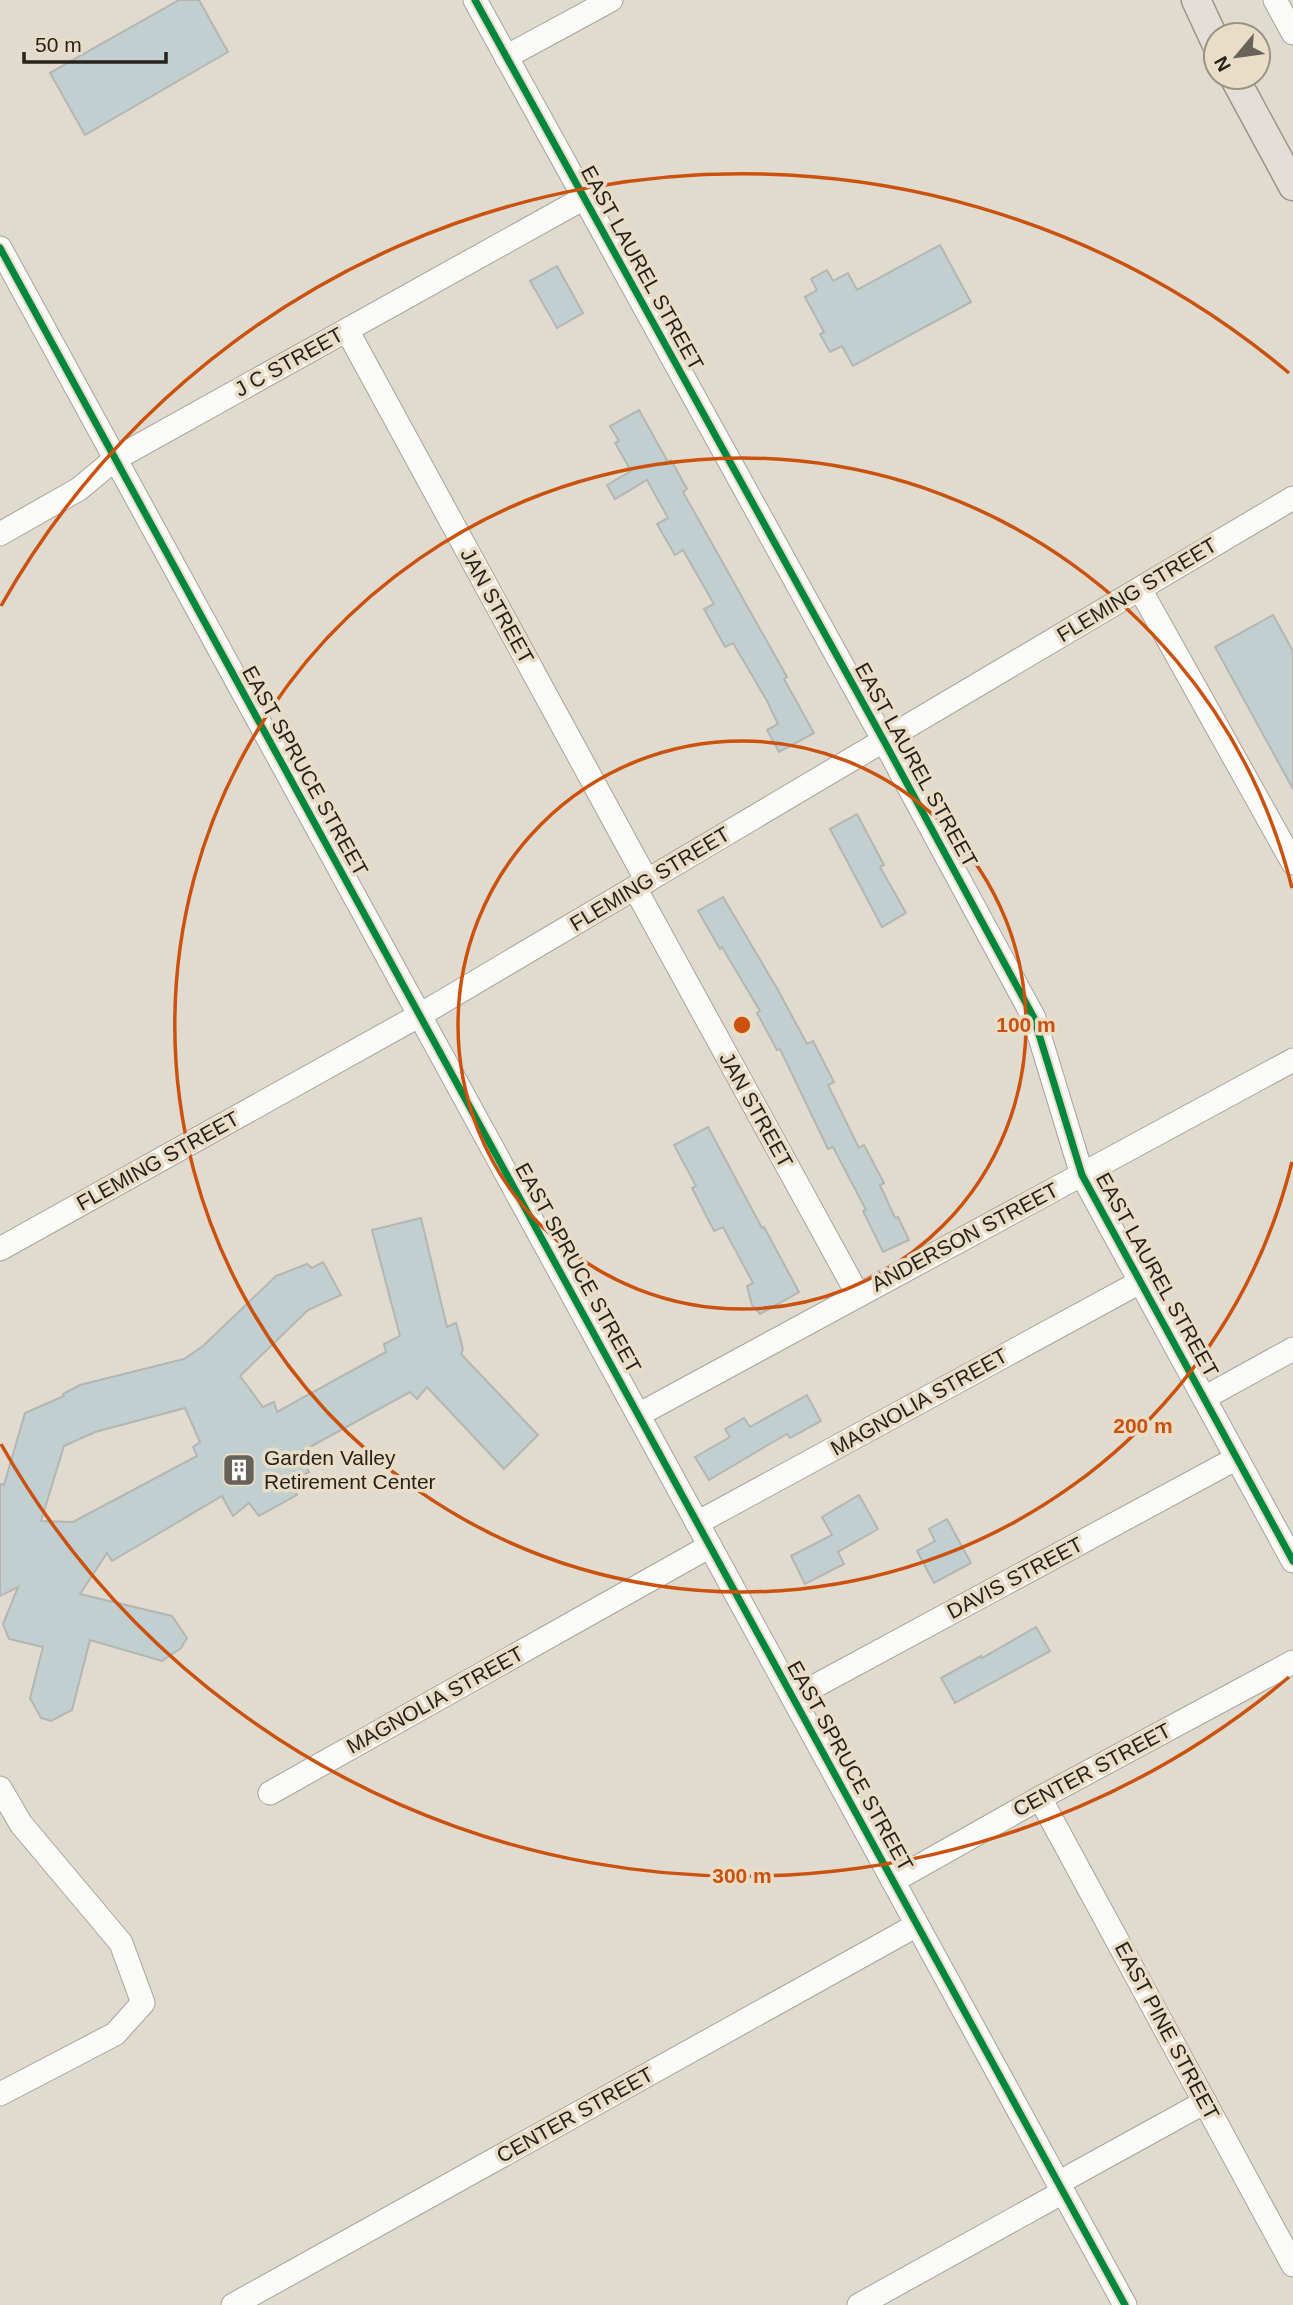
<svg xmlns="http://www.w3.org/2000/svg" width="1293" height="2305" font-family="Arial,sans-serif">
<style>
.building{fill:#c1cfd1;stroke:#b4b6b2;stroke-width:2;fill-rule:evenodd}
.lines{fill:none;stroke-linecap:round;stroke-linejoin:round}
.minor-casing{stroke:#a8a399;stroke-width:25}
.major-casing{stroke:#9c9585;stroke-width:31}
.minor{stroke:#fafaf8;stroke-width:23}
.major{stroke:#e3ded7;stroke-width:28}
.cycleway-casing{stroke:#e9ddc7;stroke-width:11}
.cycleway{stroke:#00873e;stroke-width:7}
.ring{fill:none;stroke:#cb510e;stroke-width:3.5}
.labels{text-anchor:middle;stroke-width:7;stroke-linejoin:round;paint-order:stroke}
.street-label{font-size:21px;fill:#27231b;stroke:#e9ddc7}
.poi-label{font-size:21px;fill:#27231b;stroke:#e9ddc7;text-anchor:start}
.centre{fill:#cb510e;stroke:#e9ddc7;stroke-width:3.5}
.ring-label{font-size:21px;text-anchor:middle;font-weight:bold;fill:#cb510e;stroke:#e9ddc7;stroke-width:7;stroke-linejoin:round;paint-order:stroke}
</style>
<rect width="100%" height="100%" fill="#e1dbcf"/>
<g class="building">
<polygon points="179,0 199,0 228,52 85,135 50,73"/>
<polygon points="940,245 971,302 853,366 842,346 830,352 820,334 824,332 805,297 817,290 811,279 827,270 833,281 848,273 857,290"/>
<polygon points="557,266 583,313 557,328 530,281"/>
<polygon points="639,410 668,462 671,460 687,489 683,492 787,677 784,679 814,733 779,752 767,730 778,724 767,701 733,643 725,647 704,609 714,604 683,550 675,555 657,524 668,518 647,480 615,499 607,485 631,471 615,443 619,441 610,426"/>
<polygon points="1273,615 1293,651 1293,789 1215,647"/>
<polygon points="857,814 884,865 880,867 906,913 882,927 830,829"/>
<polygon points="723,897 778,990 807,1044 813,1041 834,1082 828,1085 859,1148 864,1145 884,1183 880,1185 895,1218 898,1217 909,1240 883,1252 863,1211 866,1210 833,1147 828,1149 780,1049 777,1050 757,1013 760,1011 722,947 720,949 698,911"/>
<polygon points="708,1127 762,1228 764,1227 799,1292 760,1314 752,1305 747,1286 753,1283 723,1227 714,1231 692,1188 696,1186 674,1145"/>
<path d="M421 1218 447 1327 456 1323 463 1349 461 1354 538 1435 504 1469 427 1387 417 1399 410 1392 299 1453 309 1472 289 1482 297 1495 259 1516 249 1503 233 1516 222 1496 112 1561 107 1553 80 1594 172 1616 187 1638 181 1648 162 1661 90 1640 72 1710 51 1721 41 1718 30 1698 43 1647 9 1639 3 1624 18 1587 0 1596V1484L4 1485 25 1413 64 1396 63 1394 80 1385 184 1359 203 1346 276 1276 307 1264 312 1268 323 1262 341 1295 308 1310 240 1376 263 1407 274 1402 277 1412 386 1352 384 1344 400 1336 372 1230ZM185 1408 200 1442 193 1447 197 1456 73 1522 41 1521 64 1446 95 1432Z"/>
<polygon points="807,1395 821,1421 790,1438 787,1434 768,1445 709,1480 695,1457 730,1437 725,1429 744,1418 750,1427"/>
<polygon points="859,1495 878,1529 838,1552 844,1564 805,1584 791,1556 832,1535 822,1517"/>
<polygon points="947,1519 971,1563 934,1583 917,1551 935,1541 929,1529"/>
<polygon points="1036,1627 1050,1651 955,1703 941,1678 981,1656 982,1658"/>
</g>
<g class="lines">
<defs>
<g id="minor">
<polyline points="475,0 884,741 1034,1018 1082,1175 1293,1561"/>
<polyline points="1275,0 1293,33"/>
<polyline points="506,57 611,0"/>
<polyline points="0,248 1125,2305"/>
<polyline points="347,330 647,881"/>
<polyline points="0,534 79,489 115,459 584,198"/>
<polyline points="1140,589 1293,863"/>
<polyline points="635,888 858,1295"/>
<polyline points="0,1249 420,1015 1293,498"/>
<polyline points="1204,1398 1293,1349"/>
<polyline points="638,1415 1293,1060"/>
<polyline points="697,1523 1140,1282"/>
<polyline points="793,1698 1237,1458"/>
<polyline points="0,1788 21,1824 121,1943 143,2003 115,2034 0,2094"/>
<polyline points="270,1793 710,1546"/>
<polyline points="1040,1798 1293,2265"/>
<polyline points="893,1881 1040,1798 1293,1662"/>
<polyline points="1058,2183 1205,2102"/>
<polyline points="233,2305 917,1925"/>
<polyline points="859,2305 1063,2192"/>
</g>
<g id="major">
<polyline points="1196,0 1216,43"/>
<polyline points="1234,77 1293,186"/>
</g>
</defs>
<use href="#minor" class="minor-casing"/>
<use href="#major" class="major-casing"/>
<use href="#minor" class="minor"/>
<use href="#major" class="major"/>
<defs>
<g id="cycleway">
<polyline points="475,0 884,741 1034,1018 1082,1175 1293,1561"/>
<polyline points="0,248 1125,2305"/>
</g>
</defs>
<use href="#cycleway" class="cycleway-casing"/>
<use href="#cycleway" class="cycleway"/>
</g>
<g class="ring">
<circle cx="742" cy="1025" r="284"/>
<path d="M1292 1162A567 567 0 1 1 1292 888"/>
<path d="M1289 1677A851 851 0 0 1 1 1444M1 606A851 851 0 0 1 1289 373"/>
</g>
<defs>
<symbol id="building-square" viewBox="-11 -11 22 22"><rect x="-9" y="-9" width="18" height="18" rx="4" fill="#68635a" stroke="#e9ddc7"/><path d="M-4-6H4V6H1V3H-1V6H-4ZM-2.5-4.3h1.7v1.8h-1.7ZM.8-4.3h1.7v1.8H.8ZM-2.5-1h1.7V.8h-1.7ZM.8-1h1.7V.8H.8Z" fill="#fff"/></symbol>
</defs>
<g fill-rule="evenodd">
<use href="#building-square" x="220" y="1451" width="38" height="38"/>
</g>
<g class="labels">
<g class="street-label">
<text transform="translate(642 268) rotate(61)" y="7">EAST LAUREL STREET</text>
<text transform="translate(289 362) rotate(-29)" y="7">J C STREET</text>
<text transform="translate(1137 590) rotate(-31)" y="7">FLEMING STREET</text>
<text transform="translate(497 606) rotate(61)" y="7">JAN STREET</text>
<text transform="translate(916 765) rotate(61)" y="7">EAST LAUREL STREET</text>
<text transform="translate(305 771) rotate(61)" y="7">EAST SPRUCE STREET</text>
<text transform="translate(650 879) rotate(-31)" y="7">FLEMING STREET</text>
<text transform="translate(756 1110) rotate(61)" y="7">JAN STREET</text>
<text transform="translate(158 1161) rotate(-29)" y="7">FLEMING STREET</text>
<text transform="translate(965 1237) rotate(-28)" y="7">ANDERSON STREET</text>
<text transform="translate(578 1268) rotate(61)" y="7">EAST SPRUCE STREET</text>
<text transform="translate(1157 1275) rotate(61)" y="7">EAST LAUREL STREET</text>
<text transform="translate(919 1402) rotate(-29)" y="7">MAGNOLIA STREET</text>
<text transform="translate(1015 1578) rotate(-28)" y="7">DAVIS STREET</text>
<text transform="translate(435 1700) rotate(-29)" y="7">MAGNOLIA STREET</text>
<text transform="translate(850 1766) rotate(61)" y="7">EAST SPRUCE STREET</text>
<text transform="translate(1092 1770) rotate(-28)" y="7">CENTER STREET</text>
<text transform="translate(1167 2031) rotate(62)" y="7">EAST PINE STREET</text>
<text transform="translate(575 2115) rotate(-29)" y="7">CENTER STREET</text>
</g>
<g class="poi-label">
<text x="264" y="1465">Garden Valley<tspan x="264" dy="24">Retirement Center</tspan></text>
</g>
</g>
<circle cx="742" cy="1025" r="10" class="centre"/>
<g class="ring-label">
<text x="1026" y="1032">100 m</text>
<text x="1143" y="1433">200 m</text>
<text x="742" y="1883">300 m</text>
</g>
<g transform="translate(1237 56) rotate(241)"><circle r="33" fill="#e9ddc7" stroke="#9b9382" stroke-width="2"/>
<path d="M0-5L12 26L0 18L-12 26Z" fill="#68635a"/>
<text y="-10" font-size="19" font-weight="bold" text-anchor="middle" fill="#27231b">N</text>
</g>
<path d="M24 52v10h142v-10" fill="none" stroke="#27231b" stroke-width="3.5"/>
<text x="35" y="52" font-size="21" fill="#27231b" stroke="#e9ddc7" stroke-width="5" paint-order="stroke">50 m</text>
</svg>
